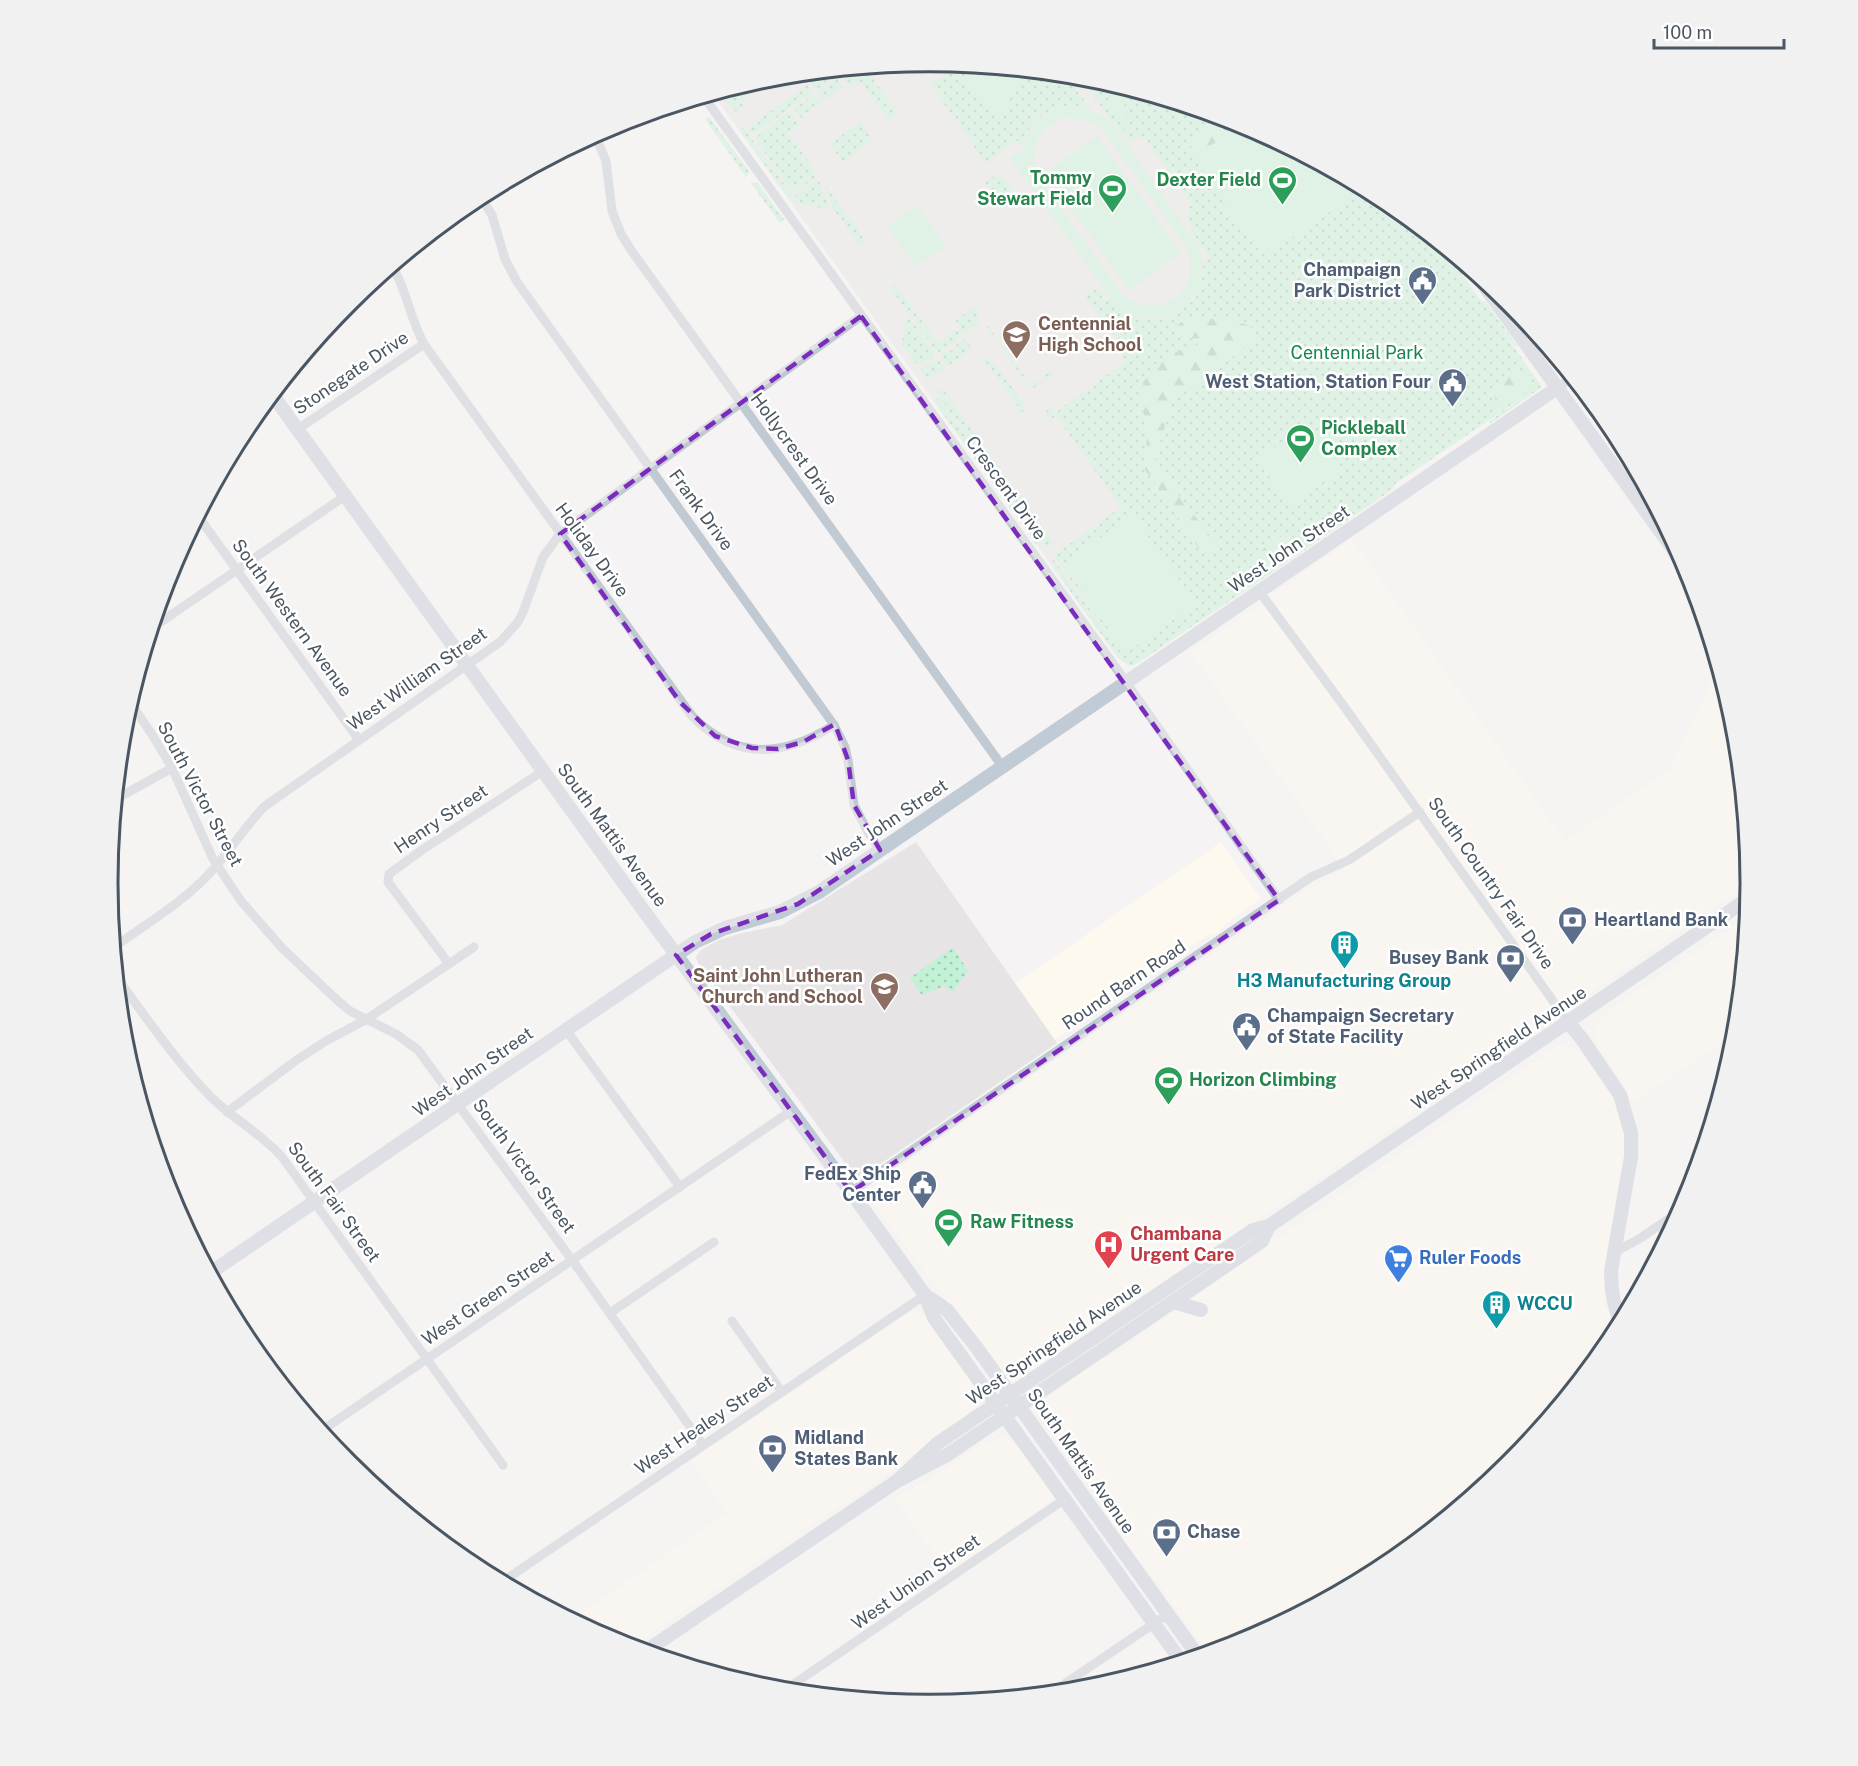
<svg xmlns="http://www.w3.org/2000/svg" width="1858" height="1766" font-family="'Public Sans',sans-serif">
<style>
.commercial{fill:#fdf9ef}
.education{fill:#e6e4e5}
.grass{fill:url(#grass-dots)}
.forest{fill:url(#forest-firs)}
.garden{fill:#c3f1d5;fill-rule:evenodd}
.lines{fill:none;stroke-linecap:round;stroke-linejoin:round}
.street{stroke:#c1cad2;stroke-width:9}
.secondary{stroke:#c1cbd6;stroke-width:14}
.marked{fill:none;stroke:#7b2cbf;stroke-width:4.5;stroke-dasharray:12 8;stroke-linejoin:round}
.labels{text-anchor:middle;stroke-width:5;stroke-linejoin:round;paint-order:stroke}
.leisure-label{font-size:18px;font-weight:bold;fill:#27864d;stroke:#fff;text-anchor:start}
.service-label{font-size:18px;font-weight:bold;fill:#4e5e75;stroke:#fff;text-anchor:end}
.education-label{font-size:18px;font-weight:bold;fill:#785e54;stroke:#fff;text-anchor:start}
.park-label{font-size:18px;fill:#17864f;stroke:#fff}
.street-label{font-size:18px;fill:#4a5661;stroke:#fff}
.culture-label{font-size:18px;font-weight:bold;fill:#0d838f;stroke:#fff}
.health-label{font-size:18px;font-weight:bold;fill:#be3a42;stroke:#fff;text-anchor:start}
.shop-label{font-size:18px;font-weight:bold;fill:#366cbe;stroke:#fff;text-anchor:start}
.rim{fill:none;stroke:#4a5661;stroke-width:3}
</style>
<defs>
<pattern id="grass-dots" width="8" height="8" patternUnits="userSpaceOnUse" patternTransform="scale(1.5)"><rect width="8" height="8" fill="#c3f1d5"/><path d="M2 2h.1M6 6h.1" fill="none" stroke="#a0c6b0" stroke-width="1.8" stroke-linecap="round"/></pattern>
<pattern id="forest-firs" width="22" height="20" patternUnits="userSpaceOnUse" patternTransform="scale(1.5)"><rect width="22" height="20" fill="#c3f1d5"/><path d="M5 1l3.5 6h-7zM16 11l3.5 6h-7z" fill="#a0c6b0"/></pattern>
</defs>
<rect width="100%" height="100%" fill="#f5f3f3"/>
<g class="commercial">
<polygon points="1352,539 1565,841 1670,769 1718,667 1735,723 1750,883 1353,1155 1010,1386 872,1201 872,1192 876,1184 888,1175 1309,888 1343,871 1327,843 1191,653"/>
<polygon points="1221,842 1261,899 1223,926 1220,931 1214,935 1207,936 1054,1040 1014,984"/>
<polygon points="1747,917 1736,1033 1634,1102 1598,1044 1595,1028 1600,1017"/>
<polygon points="1561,1045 1574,1048 1579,1052 1610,1089 1622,1112 1627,1142 1609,1246 1603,1302 1619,1326 1612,1340 1510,1464 1385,1566 1243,1642 1209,1652 1109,1519 1089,1484 1050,1430 1045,1420 1046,1400 1055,1390 1085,1368 1118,1352 1164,1320 1224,1275 1552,1050"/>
<polygon points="916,1311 925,1313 975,1386 978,1394 977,1403 961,1420 915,1452 902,1464 631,1647 614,1642 572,1619 727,1513 691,1461 909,1313"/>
<polygon points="1004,1437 1017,1444 1052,1491 1053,1496 1049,1503 947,1574 895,1498 931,1478 986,1442"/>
</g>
<g class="education">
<polygon points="929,62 1090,77 1205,113 1258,268 1126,362 1196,604 1118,658 713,94 769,77"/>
<polygon points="916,842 1057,1043 867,1173 859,1176 851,1171 698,963 696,957 701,950 719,940 738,934 782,925"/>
</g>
<g class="grass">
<path d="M960 65 1065 75 1090 108C1060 100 1031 115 1022 144L1019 145V141H1016L985 163 962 129 960 121 957 122 930 84Z"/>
<polygon points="865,68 897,112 896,115 889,120 860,81 850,88 842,76 848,69"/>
<polygon points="843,70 816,90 809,83 826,72"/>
<polygon points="769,77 774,77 742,100 744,107 736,112 721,92"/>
<polygon points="836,78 843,87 824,101 822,101 817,92 823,87 825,89 830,85 830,83"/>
<path d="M1093 78 1101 81 1103 87H1106L1104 91 1108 92 1111 88 1117 86 1244 124 1386 200 1442 246 1481 301 1486 302 1517 345 1516 348 1499 326 1542 387 1491 423 1488 422 1535 389 1395 484 1393 489 1248 589 1246 586 1245 587 1246 590 1138 663 1130 666 1118 658 1053 567V559L1124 655 1055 557 1060 551 1121 507 1056 416 1049 420 1046 412 1051 406 1056 412 1125 362C1122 357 1120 354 1125 349L1086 298V293L1091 290 1098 289 1101 293 1104 291 1106 294 1101 298 1104 302 1109 298C1136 328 1170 326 1196 297L1194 295 1202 280 1203 263 1210 258 1191 232 1193 230 1190 225 1191 224 1186 217 1191 214 1188 208 1192 205 1144 137 1141 139 1139 136 1130 142 1127 138 1125 139 1085 84 1086 81 1098 87 1097 88 1100 93 1102 89Z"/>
<polygon points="807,85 812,91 811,93 755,133 752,133 747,128"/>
<polygon points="813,95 815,95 820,103 800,118 794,109"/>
<polygon points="788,112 790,113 799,125 788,133 816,172 814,174 815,178 794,192 792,192 755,138"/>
<polygon points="709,117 749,171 746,177 705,119"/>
<polygon points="860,122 873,140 843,162 830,144"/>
<polygon points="742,126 800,206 789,199 742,133"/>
<polygon points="996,175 1001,175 1013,192 1011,196 1001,204 985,182"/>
<polygon points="816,180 819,181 829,206 828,209 802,204 795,196 796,194"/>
<polygon points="750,182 758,183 784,220 780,223"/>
<polygon points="826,186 866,242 862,246 860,245 833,209 825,187"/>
<polygon points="895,284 938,343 956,330 959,331 962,336 940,352 936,351 915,322 917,320 912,314 910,315 891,289 891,287"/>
<polygon points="975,306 980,312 978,316 979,323 965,334 955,321"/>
<polygon points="909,317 934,352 933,356 921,365 917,365 902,345 906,319"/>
<polygon points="987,325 1030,384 1036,380 1039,384 1045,379 1043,376 1052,370 1055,374 1034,388 1029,387 987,328"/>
<polygon points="964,339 972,349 948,366 942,359 942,354 949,349 951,351 958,347 956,344"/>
<polygon points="987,358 994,362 1024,404 1023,412 1016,416 1016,413 1020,409 985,361 982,363 980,361"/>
<polygon points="936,359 939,360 945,368 930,379 928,379 921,371 922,368"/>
<polygon points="942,388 1053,542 1047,547 936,392"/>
<polygon points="935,395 942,403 1045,548 1036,544 936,404"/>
<polygon points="953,947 968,971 953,992 944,986 922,995 910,978"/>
</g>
<g class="forest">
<polygon points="1225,118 1251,128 1248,133 1231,136 1191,154 1191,137 1210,122"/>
<polygon points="1187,318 1232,320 1251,326 1254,341 1172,402 1155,460 1157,467 1219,547 1216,553 1207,558 1198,547 1144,468 1148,426 1140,403 1143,382 1168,355 1203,343 1201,338 1183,339 1171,330"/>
<polygon points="1519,369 1528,371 1528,391 1508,405 1496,408 1494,387"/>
<polygon points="1288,532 1302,547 1249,583 1253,556"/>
</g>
<g class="garden">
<polygon points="976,66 1023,71 1000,120 977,98 963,71"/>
<polygon points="1124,95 1126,124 1130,129 1125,131 1124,125 1106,103 1110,100"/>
<path d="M1067 106C1084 106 1097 110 1110 121L1198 245C1219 299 1160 340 1115 304L1010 158 1019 151 1022 154C1026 128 1041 111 1067 106ZM1067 118 1086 120 1102 129 1184 244C1209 286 1162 325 1123 295L1037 175C1029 149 1039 125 1067 118Z"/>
<polygon points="1258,132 1363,188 1302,232 1271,250 1258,249 1235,220 1191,154 1231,136"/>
<polygon points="1097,136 1181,253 1129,290 1045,173"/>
<polygon points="917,205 946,246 916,267 887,226"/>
<polygon points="1307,425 1322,446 1325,444 1343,469 1289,505 1257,459"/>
<polygon points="1133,515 1196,604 1126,653 1063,564"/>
</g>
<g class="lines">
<g class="street">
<polyline points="704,97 1114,665 1279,900"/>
<polyline points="595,135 606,161 612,211 621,234 631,250 1002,766"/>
<polyline points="480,196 492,215 505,259 517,282 834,725 845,747 848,760 854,805 869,834 880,850"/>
<path d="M392 266C407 290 410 319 424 344L692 716C736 761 783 757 834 725"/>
<polyline points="1557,388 1572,378"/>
<polyline points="298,429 424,344"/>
<polyline points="198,516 359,740"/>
<polyline points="1259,591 1346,709 1568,1022"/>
<polyline points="152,628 345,496"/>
<polyline points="130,702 153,736 172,768 213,859 241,901 282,948 337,1000 350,1011 396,1034 418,1050 572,1260 703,1445"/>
<polyline points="116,799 172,768"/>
<path d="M114 947C146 924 182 903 209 874 229 853 244 827 265 806L500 642 518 622 523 612 543 557 560 534 861 316"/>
<polyline points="449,964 388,882 389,874 422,850 543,771"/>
<path d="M117 978C146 1017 174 1059 209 1095 231 1118 261 1133 282 1157L503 1465"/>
<polyline points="566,1030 680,1187"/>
<polyline points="227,1112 298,1059 326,1041 367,1019 474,947"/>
<polyline points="851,1192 1311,877 1349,860 1420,812"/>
<polyline points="1613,1253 1639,1239 1667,1220"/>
<polyline points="610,1313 714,1242"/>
<polyline points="732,1321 782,1392"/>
<polyline points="321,1431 791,1111"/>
<polyline points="502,1582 925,1295"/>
<polyline points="785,1690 1065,1499"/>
<polyline points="1051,1693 1168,1614"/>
</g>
<g class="secondary">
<polyline points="1475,273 1688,570"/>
<polyline points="272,394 641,907 851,1192 925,1295 934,1318 1181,1661"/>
<path d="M1568 1022 1582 1039 1620 1095 1631 1133V1157L1611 1271C1611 1290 1613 1306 1621 1323"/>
<polyline points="210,1273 695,942 725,928 780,912 819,892 1557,388"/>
<polyline points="925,1295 947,1310 977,1348 1198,1656"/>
<polyline points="1173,1302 1201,1310"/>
<polyline points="897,1481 938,1443 1253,1230 1269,1226 1749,898"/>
<polyline points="646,1651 897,1481 947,1455 1239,1257 1262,1241 1269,1226"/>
</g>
</g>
<path d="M0 0H1858V1766H0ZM861 316 1279 900 851 1192 676 955 711 934 798 904 880 850 854 805 848 760 835 724 803 742 778 749 752 748 715 736 680 702 560 534Z" fill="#f5f3f3" fill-opacity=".55" fill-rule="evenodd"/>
<path class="marked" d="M861 316 1279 900 851 1192 676 955 711 934 798 904 880 850 854 805 848 760 835 724 803 742 778 749 752 748 715 736 680 702 560 534Z"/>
<defs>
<symbol id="stadium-pin" viewBox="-11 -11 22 30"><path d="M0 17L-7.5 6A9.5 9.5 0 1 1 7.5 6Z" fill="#2e9e5b" stroke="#fff"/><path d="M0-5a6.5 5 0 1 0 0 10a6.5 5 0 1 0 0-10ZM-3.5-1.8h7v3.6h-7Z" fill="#fff"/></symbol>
<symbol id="civic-pin" viewBox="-11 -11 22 30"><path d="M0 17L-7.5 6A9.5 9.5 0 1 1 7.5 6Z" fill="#5c6f8a" stroke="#fff"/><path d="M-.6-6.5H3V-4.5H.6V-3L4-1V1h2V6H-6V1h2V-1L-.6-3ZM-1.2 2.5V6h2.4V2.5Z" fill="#fff"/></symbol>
<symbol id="school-pin" viewBox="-11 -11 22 30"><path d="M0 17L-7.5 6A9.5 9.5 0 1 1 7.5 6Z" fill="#8d6e63" stroke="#fff"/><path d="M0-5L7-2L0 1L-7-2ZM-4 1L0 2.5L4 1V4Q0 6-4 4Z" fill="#fff"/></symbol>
<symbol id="bank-pin" viewBox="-11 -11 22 30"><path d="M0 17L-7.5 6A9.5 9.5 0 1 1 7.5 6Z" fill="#5c6f8a" stroke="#fff"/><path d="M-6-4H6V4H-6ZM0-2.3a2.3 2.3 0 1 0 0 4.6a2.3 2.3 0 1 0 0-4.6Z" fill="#fff"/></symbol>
<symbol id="building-pin" viewBox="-11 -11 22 30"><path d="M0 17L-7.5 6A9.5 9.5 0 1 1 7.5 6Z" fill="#0f9aa8" stroke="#fff"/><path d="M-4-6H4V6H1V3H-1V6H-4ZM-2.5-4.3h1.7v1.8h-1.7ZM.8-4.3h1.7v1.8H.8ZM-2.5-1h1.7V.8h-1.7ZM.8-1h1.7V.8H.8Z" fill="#fff"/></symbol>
<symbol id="hospital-pin" viewBox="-11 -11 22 30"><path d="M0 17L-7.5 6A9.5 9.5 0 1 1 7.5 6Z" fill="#e0444e" stroke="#fff"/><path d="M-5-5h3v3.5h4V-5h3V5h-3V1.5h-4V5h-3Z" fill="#fff"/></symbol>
<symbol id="supermarket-pin" viewBox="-11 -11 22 30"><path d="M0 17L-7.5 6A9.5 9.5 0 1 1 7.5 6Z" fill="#3f7fe0" stroke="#fff"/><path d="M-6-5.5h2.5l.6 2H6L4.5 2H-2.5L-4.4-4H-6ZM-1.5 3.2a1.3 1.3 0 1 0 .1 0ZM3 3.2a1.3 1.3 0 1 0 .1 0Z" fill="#fff"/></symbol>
</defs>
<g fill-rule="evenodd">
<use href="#stadium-pin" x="1266" y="164" width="33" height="45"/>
<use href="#stadium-pin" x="1096" y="172" width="33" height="45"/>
<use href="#civic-pin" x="1406" y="264" width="33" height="45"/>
<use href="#school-pin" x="1000" y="318" width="33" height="45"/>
<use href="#civic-pin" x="1436" y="366" width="33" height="45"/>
<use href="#stadium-pin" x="1284" y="422" width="33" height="45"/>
<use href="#bank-pin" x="1556" y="904" width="33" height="45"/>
<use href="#building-pin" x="1328" y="928" width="33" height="45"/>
<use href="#bank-pin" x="1494" y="942" width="33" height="45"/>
<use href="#school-pin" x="868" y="970" width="33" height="45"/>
<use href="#civic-pin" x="1230" y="1010" width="33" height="45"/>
<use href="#stadium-pin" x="1152" y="1064" width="33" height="45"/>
<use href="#civic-pin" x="906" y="1168" width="33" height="45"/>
<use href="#stadium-pin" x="932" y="1206" width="33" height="45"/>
<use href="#hospital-pin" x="1092" y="1228" width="33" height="45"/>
<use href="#supermarket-pin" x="1382" y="1242" width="33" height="45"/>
<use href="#building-pin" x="1480" y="1288" width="33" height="45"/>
<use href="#bank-pin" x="756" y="1432" width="33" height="45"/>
<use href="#bank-pin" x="1150" y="1516" width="33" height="45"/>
</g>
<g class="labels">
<g class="leisure-label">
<text x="1092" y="184" text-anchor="end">Tommy<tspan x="1092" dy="21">Stewart Field</tspan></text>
<text x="1261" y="186" text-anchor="end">Dexter Field</text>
<text x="1321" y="434">Pickleball<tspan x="1321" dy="21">Complex</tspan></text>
<text x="1189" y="1086">Horizon Climbing</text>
<text x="970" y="1228">Raw Fitness</text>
</g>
<g class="service-label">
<text x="1401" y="276">Champaign<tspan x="1401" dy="21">Park District</tspan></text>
<text x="1431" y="388">West Station, Station Four</text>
<text x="1594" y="926" text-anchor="start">Heartland Bank</text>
<text x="1489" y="964">Busey Bank</text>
<text x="1267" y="1022" text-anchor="start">Champaign Secretary<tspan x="1267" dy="21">of State Facility</tspan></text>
<text x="901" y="1180">FedEx Ship<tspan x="901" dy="21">Center</tspan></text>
<text x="794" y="1444" text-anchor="start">Midland<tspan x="794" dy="21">States Bank</tspan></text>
<text x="1187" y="1538" text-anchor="start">Chase</text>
</g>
<g class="education-label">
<text x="1038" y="330">Centennial<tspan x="1038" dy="21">High School</tspan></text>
<text x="863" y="982" text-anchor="end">Saint John Lutheran<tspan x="863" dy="21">Church and School</tspan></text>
</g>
<g class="park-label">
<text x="1357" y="359">Centennial Park</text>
</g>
<g class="street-label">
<text transform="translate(351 373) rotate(-34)" y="6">Stonegate Drive</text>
<text transform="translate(794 449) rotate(54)" y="6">Hollycrest Drive</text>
<text transform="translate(1006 488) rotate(54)" y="6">Crescent Drive</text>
<text transform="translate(701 510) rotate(54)" y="6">Frank Drive</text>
<text transform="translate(1289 549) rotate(-34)" y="6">West John Street</text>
<text transform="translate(592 550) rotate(54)" y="6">Holiday Drive</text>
<text transform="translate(292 618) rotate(54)" y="6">South Western Avenue</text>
<text transform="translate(417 679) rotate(-35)" y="6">West William Street</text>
<text transform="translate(200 794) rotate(62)" y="6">South Victor Street</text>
<text transform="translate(441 819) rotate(-34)" y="6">Henry Street</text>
<text transform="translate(887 823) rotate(-34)" y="6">West John Street</text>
<text transform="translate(612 835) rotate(54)" y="6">South Mattis Avenue</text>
<text transform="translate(1491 883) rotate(55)" y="6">South Country Fair Drive</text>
<text transform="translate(1124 985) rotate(-34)" y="6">Round Barn Road</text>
<text transform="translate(1499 1048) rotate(-34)" y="6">West Springfield Avenue</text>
<text transform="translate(473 1072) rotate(-35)" y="6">West John Street</text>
<text transform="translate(524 1166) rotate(54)" y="6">South Victor Street</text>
<text transform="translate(334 1202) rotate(54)" y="6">South Fair Street</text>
<text transform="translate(488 1298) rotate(-34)" y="6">West Green Street</text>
<text transform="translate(1054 1343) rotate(-34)" y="6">West Springfield Avenue</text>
<text transform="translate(704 1425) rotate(-34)" y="6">West Healey Street</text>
<text transform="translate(1081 1461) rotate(55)" y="6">South Mattis Avenue</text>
<text transform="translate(916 1582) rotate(-35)" y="6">West Union Street</text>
</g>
<g class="culture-label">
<text x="1344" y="987">H3 Manufacturing Group</text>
<text x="1517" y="1310" text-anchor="start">WCCU</text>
</g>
<g class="health-label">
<text x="1130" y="1240">Chambana<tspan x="1130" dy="21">Urgent Care</tspan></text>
</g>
<g class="shop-label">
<text x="1419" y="1264">Ruler Foods</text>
</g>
</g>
<path d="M0 0H1858V1766H0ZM118 883a811 811 0 1 1 1622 0a811 811 0 1 1-1622 0Z" fill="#f1f1f2" fill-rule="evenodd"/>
<path class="rim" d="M118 883a811 811 0 1 1 1622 0a811 811 0 1 1-1622 0Z"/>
<path d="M1654 39v9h130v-9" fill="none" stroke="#4a5661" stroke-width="3"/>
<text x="1663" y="39" font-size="18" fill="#4a5661" stroke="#ffffff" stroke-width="4.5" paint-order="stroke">100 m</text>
</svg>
